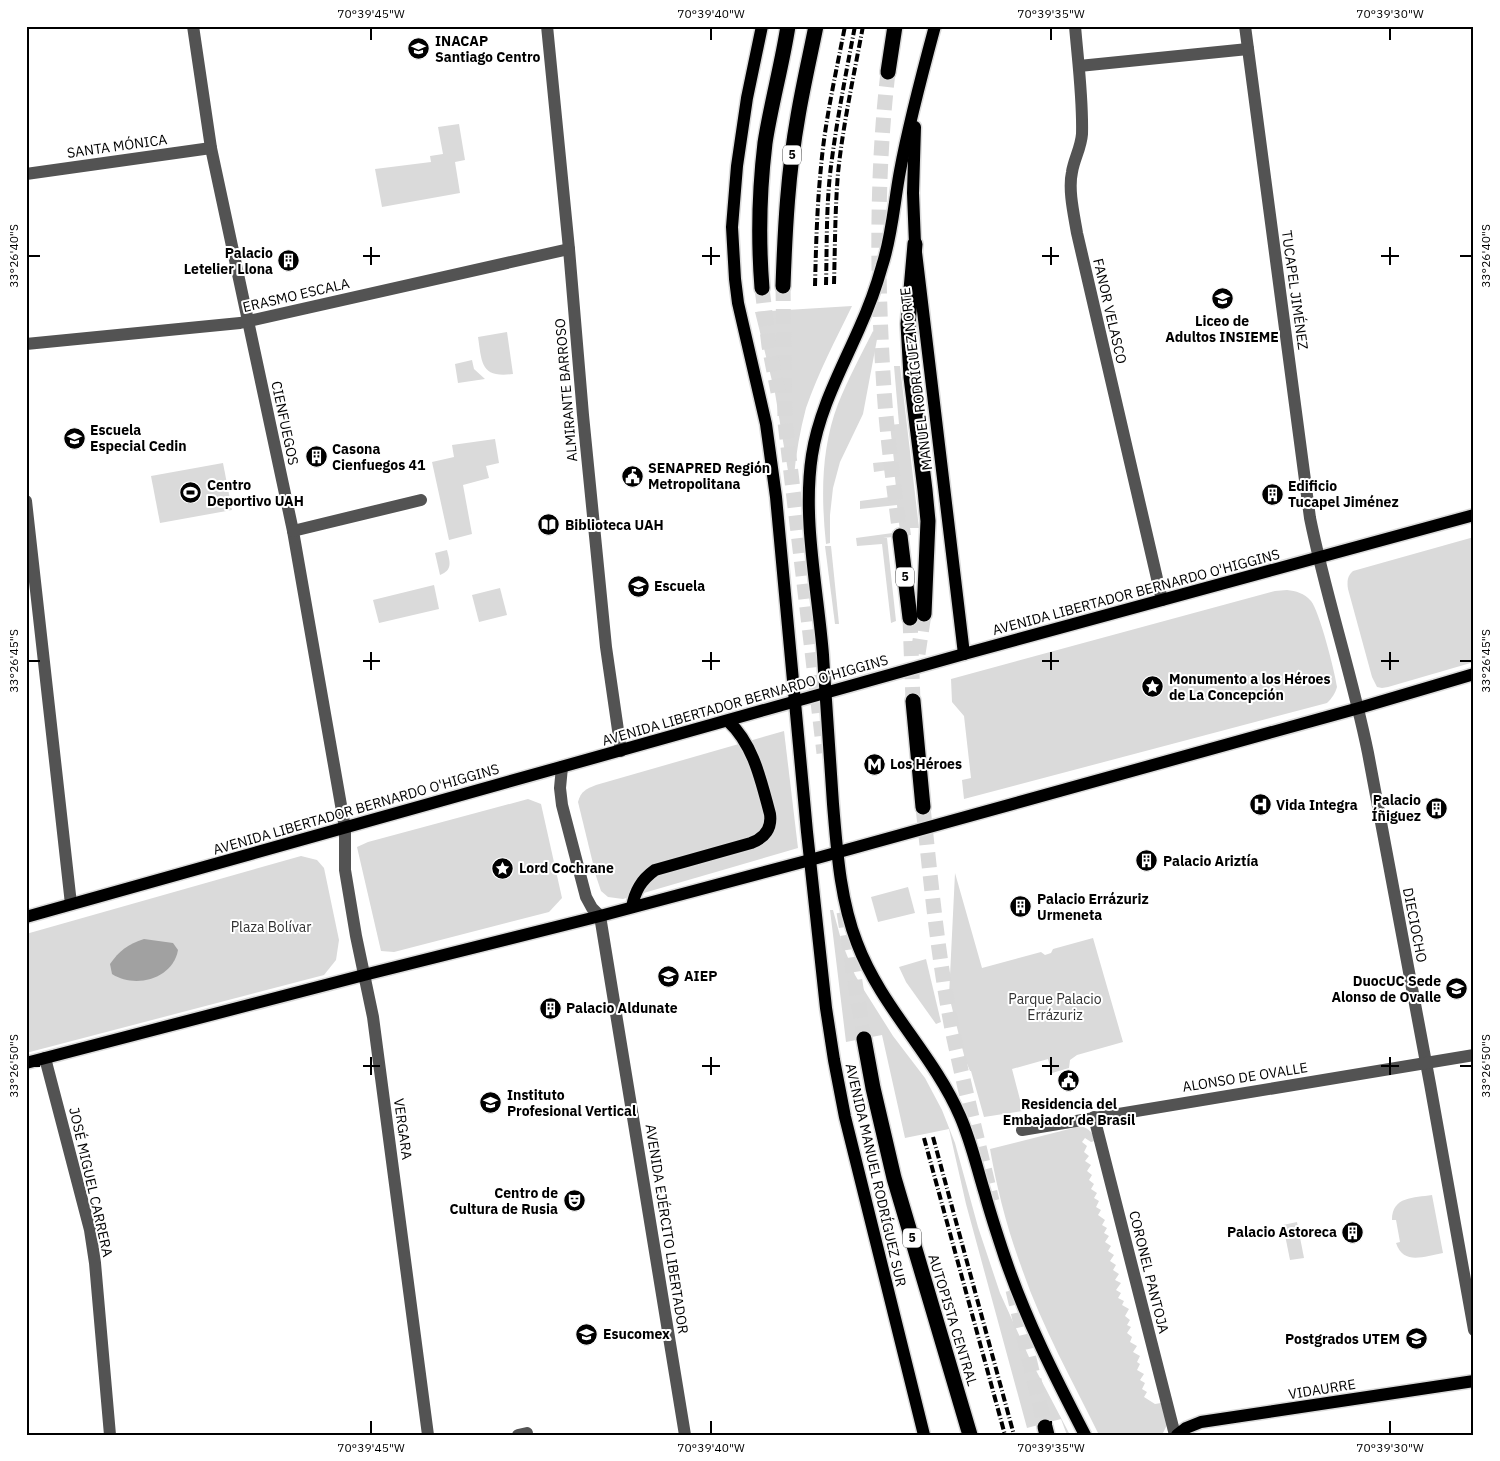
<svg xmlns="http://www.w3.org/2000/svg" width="1500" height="1461" font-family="'IBM Plex Sans',sans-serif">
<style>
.green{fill:#dadada}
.water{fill:#a1a1a1}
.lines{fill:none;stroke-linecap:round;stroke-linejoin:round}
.highway-tunnel{stroke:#d9d9d9;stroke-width:15;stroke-dasharray:15 8;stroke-linecap:butt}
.major-casing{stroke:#dbdbdb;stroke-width:15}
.highway-casing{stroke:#dbdbdb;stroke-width:18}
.minor{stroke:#535353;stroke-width:12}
.major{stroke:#000;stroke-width:12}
.highway{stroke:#000;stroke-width:15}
.rail{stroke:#000;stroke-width:4;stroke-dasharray:8 2.5 1 2.5;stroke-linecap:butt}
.ticks{fill:none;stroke:#000;stroke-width:2}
.labels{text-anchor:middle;stroke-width:4;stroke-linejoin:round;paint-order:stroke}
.shield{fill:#fff;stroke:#4c4c4c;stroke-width:1}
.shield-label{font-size:12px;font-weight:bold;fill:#000}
.poi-label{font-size:14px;font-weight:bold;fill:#000;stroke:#fff;text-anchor:start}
.street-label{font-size:14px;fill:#000;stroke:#fff}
.park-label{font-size:14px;fill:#313131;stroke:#fff}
.neatline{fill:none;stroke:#000;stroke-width:2}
.ticks-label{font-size:12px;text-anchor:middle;fill:#000}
</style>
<rect width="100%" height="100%" fill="#fff"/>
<g class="green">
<polygon points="459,124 465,160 455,162 460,193 382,207 375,169 431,162 430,156 443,154 438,127"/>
<path d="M852 306C836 339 818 373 806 408 800 431 796 453 794 476L789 477 775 393 755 312Z"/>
<path d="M873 331 878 334 863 414 840 462 833 488 830 515V543L826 544C821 497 821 448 838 404 848 379 861 355 873 331Z"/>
<path d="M507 332 513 374C481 378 482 364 478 337Z"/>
<polygon points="472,360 474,369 485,379 458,383 455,364"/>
<polygon points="894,366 900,366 919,528 910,528 911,535 883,538 887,538 896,621 891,623 882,544 857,546 856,538 900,532 897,505 860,509 860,501 897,496 894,469 874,472 873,463 894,461 890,425 899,424"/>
<polygon points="495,439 499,463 486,466 489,478 463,485 472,534 449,540 432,462 454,457 452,445"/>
<polygon points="223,463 232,510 160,523 151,476"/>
<path d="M1474 537V662L1388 687 1382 688 1377 687 1372 677 1348 589C1347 582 1347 576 1353 571Z"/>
<polygon points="825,546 831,546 839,624 835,624"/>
<path d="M447 550C450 562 453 570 440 575L435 553Z"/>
<polygon points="434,585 439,609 379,623 373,600"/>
<polygon points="500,588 507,615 479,622 472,595"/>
<path d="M1287 590C1296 591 1304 593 1311 601 1319 610 1335 672 1337 687 1335 694 1332 698 1327 703L964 799 962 780 971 778 964 716 952 702 951 679 1275 591Z"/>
<path d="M784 731 798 848 623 899 608 897 601 891 596 876 578 802C581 791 586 789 596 785Z"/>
<polygon points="528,799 541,804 562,898 549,912 394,952 381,951 357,847 368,842"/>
<polygon points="301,856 317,860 324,868 339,940 336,960 324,975 26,1053 26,934"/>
<polygon points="955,873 982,968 1041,952 1045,955 1051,953 1053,949 1093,938 1123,1042 1077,1055 1070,1060 1069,1068 1052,1073 1048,1059 1012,1069 1023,1111 984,1117 971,1071 970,1071 965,1059 949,996"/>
<polygon points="908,887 915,913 878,922 871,897"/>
<polygon points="830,910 833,910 842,943 855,975 864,990 893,1036 925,1078 942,1110 955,1143 978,1227 1000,1293 1029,1357 1070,1435 1067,1435 1061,1419 1027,1428 966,1204 949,1129 905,1138 882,1035 846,1042"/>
<polygon points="926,959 941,1022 936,1024 906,982 899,967"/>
<path d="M1081 1126C1090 1129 1093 1133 1095 1141L1091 1142 1085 1138 1082 1142 1087 1146 1084 1152 1089 1156 1085 1161 1091 1165 1087 1171 1092 1175 1089 1180 1094 1184 1091 1189 1097 1193 1094 1198 1099 1201 1096 1207 1101 1210 1098 1215 1105 1220 1102 1225 1107 1228 1104 1233 1109 1236 1105 1242 1111 1246 1108 1251 1114 1255 1110 1261 1116 1265 1113 1270 1119 1274 1115 1280 1121 1283 1116 1290 1121 1293 1118 1298 1124 1301 1122 1305 1129 1309 1125 1316 1130 1320 1127 1325 1131 1327 1127 1333 1132 1337 1130 1342 1137 1346 1133 1352 1140 1356 1137 1362 1140 1364 1137 1370 1144 1374 1140 1380 1145 1383 1142 1389 1147 1392 1144 1397 1155 1404 1161 1403 1167 1425 1162 1435H1099C1072 1380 1041 1325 1021 1266 1007 1228 997 1189 990 1149Z"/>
<path d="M1432 1195 1443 1253C1424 1256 1404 1266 1396 1243L1400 1242 1396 1220H1392C1392 1196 1414 1198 1432 1195Z"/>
<polygon points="1297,1222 1304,1258 1290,1260 1283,1225"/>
</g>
<path class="water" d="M144 939 173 943 178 950C173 979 135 989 112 974L110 964C119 951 128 944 144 939Z"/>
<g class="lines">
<g class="highway-tunnel">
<path d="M888 72C876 176 877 285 884 389 887 438 894 487 900 536"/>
<polyline points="783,286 785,422 824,753"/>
<polyline points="762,288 769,346 778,392"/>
<polyline points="910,618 913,701"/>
<polyline points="918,654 924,614"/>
<path d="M923 807C931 883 938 959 953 1034 965 1090 979 1146 992 1201"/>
<polyline points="844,912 864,1039"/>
<polyline points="1013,1290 1045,1427"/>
</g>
<defs>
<g id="major">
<polyline points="762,26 747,98 737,166 732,227 735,279 738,303 766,424 776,497 807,832 826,1008 834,1060 845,1117 924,1435"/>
<path d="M935 26C922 74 909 122 900 171 894 203 892 236 882 266 876 288 868 309 859 329 841 370 819 410 812 455 802 519 818 591 823 655 826 705 830 755 833 804 837 851 840 899 857 943 881 1007 933 1054 960 1116 971 1141 977 1168 985 1194 991 1216 998 1237 1005 1258 1026 1320 1055 1377 1085 1435"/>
<polyline points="915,127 913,193 915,244 964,654"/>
<path d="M632 907C635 891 641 880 655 870L751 843C765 838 772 828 770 814 761 781 754 745 728 721"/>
<polyline points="26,917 964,654 1474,515"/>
<polyline points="26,1063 364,975 600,916 810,860 1359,708 1474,674"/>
<polyline points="1177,1435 1186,1428 1201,1422 1474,1381"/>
</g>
<g id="highway">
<polyline points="888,72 895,26"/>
<polyline points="915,244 908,324 911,377 925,490 928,521 924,614"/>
<path d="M783 286C785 229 788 172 798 116 803 86 810 56 816 26"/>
<path d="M762 288C758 238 759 193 765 143 771 104 782 65 788 26"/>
<polyline points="900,536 910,618"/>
<polyline points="913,701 923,807"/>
<polyline points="864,1039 873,1088 894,1178 970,1435"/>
<polyline points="1045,1427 1047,1435"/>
</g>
</defs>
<use href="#major" class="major-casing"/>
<use href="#highway" class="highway-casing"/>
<g class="minor">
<polyline points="193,26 211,148 293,531 345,828 345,870 356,936 373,1017 428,1435"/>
<polyline points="547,26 569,249 583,415 606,647 621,751"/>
<path d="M1075 26C1078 62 1083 99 1082 134 1081 148 1074 159 1072 172 1068 190 1074 215 1077 233L1162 600"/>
<path d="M1245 26 1310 518C1326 597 1352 674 1368 753L1430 1084 1474 1330"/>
<polyline points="1079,66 1248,49"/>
<polyline points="26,174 211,148"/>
<polyline points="26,344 240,323 569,249"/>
<polyline points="26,501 71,904"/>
<polyline points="293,531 421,500"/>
<polyline points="562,767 560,788 562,805 586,897 592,908 600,916 685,1435"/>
<polyline points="45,1058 90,1230 95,1263 110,1435"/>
<polyline points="1094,1117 1175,1435"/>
<polyline points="1022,1130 1474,1055"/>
<polyline points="518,1435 527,1433"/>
</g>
<use href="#major" class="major"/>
<use href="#highway" class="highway"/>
<g class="rail">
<path d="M834 284C835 247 835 210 838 173 843 124 854 75 863 26"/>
<path d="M826 285C827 245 826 205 831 166 837 119 846 73 855 26"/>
<path d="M815 286C816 246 817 206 821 167 825 120 836 73 845 26"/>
<polyline points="933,1137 1014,1435"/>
<polyline points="924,1138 1005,1435"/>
</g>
</g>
<path class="ticks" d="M371 28V40M711 28V40M1051 28V40M1390 28V40M371 247V265M711 247V265M1051 247V265M1390 247V265M28 256H40M363 256H380M702 256H720M1042 256H1059M1381 256H1399M1460 256H1472M371 652V670M711 652V670M1051 652V670M1390 652V670M28 661H40M363 661H380M702 661H720M1042 661H1059M1381 661H1399M1460 661H1472M371 1057V1075M711 1057V1075M1051 1057V1075M1390 1057V1075M28 1066H40M363 1066H380M702 1066H720M1042 1066H1059M1381 1066H1399M1460 1066H1472M371 1421V1434M711 1421V1434M1051 1421V1434M1390 1421V1434"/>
<defs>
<symbol id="university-disc" viewBox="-11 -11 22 22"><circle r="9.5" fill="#000" stroke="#fff"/><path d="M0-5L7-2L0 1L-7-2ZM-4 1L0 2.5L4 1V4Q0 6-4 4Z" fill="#fff"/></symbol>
<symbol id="building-disc" viewBox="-11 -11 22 22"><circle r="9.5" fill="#000" stroke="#fff"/><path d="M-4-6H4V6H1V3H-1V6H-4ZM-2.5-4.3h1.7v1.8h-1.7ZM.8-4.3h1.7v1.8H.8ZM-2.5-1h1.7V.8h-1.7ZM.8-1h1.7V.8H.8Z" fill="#fff"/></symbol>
<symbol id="school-disc" viewBox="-11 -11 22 22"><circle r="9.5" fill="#000" stroke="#fff"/><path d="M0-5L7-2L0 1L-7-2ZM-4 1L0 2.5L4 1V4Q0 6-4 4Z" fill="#fff"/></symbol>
<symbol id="civic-disc" viewBox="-11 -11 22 22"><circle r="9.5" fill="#000" stroke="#fff"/><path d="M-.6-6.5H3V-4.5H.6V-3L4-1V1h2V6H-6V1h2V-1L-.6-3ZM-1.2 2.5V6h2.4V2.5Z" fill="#fff"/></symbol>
<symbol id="stadium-disc" viewBox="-11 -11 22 22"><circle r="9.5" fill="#000" stroke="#fff"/><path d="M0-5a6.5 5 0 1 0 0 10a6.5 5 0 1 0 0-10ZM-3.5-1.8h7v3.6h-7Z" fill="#fff"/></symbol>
<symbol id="library-disc" viewBox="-11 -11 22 22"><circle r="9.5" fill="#000" stroke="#fff"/><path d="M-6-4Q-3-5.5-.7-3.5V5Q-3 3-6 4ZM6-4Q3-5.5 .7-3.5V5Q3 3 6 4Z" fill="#fff"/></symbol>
<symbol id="sight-disc" viewBox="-11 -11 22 22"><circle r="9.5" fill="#000" stroke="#fff"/><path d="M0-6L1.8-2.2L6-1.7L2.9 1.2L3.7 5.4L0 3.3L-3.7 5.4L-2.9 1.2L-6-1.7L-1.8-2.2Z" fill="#fff"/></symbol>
<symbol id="metro-disc" viewBox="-11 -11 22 22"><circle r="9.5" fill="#000" stroke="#fff"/><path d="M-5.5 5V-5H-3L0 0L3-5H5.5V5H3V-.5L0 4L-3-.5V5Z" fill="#fff"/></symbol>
<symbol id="hospital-disc" viewBox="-11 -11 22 22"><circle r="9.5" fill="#000" stroke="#fff"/><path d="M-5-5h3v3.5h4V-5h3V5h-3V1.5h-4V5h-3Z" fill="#fff"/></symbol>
<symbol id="theatre-disc" viewBox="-11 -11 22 22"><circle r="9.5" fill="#000" stroke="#fff"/><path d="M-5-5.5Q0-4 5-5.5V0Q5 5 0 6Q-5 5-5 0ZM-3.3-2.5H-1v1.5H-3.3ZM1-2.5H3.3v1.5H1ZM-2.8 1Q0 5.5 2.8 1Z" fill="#fff"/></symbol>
</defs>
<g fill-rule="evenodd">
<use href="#university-disc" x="406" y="36" width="25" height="25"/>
<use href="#building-disc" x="276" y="248" width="25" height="25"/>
<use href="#school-disc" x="1210" y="286" width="25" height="25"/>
<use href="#school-disc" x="62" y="426" width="25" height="25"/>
<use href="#building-disc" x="304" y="444" width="25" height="25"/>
<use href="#civic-disc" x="620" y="464" width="25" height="25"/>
<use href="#stadium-disc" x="178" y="480" width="25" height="25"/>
<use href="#building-disc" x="1260" y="482" width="25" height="25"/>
<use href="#library-disc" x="536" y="512" width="25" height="25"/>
<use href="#school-disc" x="626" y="574" width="25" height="25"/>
<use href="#sight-disc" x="1140" y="674" width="25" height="25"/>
<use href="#metro-disc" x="862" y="752" width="25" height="25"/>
<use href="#hospital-disc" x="1248" y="792" width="25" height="25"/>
<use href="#building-disc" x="1424" y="796" width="25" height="25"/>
<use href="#building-disc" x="1134" y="848" width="25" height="25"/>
<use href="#sight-disc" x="490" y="856" width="25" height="25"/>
<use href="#building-disc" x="1008" y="894" width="25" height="25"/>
<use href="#university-disc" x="656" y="964" width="25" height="25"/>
<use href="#university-disc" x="1444" y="976" width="25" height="25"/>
<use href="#building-disc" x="538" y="996" width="25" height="25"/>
<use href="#civic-disc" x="1056" y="1068" width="25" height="25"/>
<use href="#university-disc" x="478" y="1090" width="25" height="25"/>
<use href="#theatre-disc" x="562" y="1188" width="25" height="25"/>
<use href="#building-disc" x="1340" y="1220" width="25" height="25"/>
<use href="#university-disc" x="574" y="1322" width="25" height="25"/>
<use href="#university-disc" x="1404" y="1326" width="25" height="25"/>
</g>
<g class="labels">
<g class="shield">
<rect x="783" y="145.5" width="18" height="19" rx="4"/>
<rect x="896" y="567.5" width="18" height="19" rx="4"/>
<rect x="903" y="1228.5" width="18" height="19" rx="4"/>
</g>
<g class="shield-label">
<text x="792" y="159">5</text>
<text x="905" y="581">5</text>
<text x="912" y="1242">5</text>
</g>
<g class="poi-label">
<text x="435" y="46">INACAP<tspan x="435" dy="16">Santiago Centro</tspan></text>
<text x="273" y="258" text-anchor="end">Palacio<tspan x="273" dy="16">Letelier Llona</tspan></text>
<text x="1222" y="326" text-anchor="middle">Liceo de<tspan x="1222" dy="16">Adultos INSIEME</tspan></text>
<text x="90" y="435">Escuela<tspan x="90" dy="16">Especial Cedin</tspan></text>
<text x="332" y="454">Casona<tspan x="332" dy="16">Cienfuegos 41</tspan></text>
<text x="648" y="473">SENAPRED Región<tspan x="648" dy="16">Metropolitana</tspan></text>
<text x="207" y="490">Centro<tspan x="207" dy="16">Deportivo UAH</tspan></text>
<text x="1288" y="491">Edificio<tspan x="1288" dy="16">Tucapel Jiménez</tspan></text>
<text x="565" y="530">Biblioteca UAH</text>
<text x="654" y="591">Escuela</text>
<text x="1169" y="684">Monumento a los Héroes<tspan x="1169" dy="16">de La Concepción</tspan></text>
<text x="890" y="769">Los Héroes</text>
<text x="1421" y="805" text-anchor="end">Palacio<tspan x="1421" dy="16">Íñiguez</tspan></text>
<text x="1276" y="810">Vida Integra</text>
<text x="1163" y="866">Palacio Ariztía</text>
<text x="519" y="873">Lord Cochrane</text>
<text x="1037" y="904">Palacio Errázuriz<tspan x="1037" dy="16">Urmeneta</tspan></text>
<text x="684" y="981">AIEP</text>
<text x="1441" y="986" text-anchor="end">DuocUC Sede<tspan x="1441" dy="16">Alonso de Ovalle</tspan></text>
<text x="566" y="1013">Palacio Aldunate</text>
<text x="507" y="1100">Instituto<tspan x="507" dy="16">Profesional Vertical</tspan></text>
<text x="1069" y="1109" text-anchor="middle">Residencia del<tspan x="1069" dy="16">Embajador de Brasil</tspan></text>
<text x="558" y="1198" text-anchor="end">Centro de<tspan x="558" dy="16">Cultura de Rusia</tspan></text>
<text x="1337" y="1237" text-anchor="end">Palacio Astoreca</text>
<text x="603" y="1339">Esucomex</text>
<text x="1400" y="1344" text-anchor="end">Postgrados UTEM</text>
</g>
<g class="street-label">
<text transform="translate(117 146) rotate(-8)" y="5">SANTA MÓNICA</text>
<text transform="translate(1295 290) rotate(82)" y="5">TUCAPEL JIMÉNEZ</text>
<text transform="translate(296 295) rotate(-13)" y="5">ERASMO ESCALA</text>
<text transform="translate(1110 311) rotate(77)" y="5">FANOR VELASCO</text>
<text transform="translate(916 379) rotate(-97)" y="5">MANUEL RODRÍGUEZ NORTE</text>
<text transform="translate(566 390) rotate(-95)" y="5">ALMIRANTE BARROSO</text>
<text transform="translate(285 423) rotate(78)" y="5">CIENFUEGOS</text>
<text transform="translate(1136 592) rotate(-15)" y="5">AVENIDA LIBERTADOR BERNARDO O'HIGGINS</text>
<text transform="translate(745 700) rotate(-16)" y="5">AVENIDA LIBERTADOR BERNARDO O'HIGGINS</text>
<text transform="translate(356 809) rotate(-16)" y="5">AVENIDA LIBERTADOR BERNARDO O'HIGGINS</text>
<text transform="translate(1415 925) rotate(79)" y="5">DIECIOCHO</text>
<text transform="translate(1245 1077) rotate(-9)" y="5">ALONSO DE OVALLE</text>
<text transform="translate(403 1129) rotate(82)" y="5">VERGARA</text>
<text transform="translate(876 1175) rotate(77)" y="5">AVENIDA MANUEL RODRÍGUEZ SUR</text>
<text transform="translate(91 1182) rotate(77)" y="5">JOSÉ MIGUEL CARRERA</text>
<text transform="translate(667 1229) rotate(81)" y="5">AVENIDA EJÉRCITO LIBERTADOR</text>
<text transform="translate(1149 1272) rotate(76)" y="5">CORONEL PANTOJA</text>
<text transform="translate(953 1320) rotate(73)" y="5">AUTOPISTA CENTRAL</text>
<text transform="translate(1322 1389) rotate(-9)" y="5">VIDAURRE</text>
</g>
<g class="park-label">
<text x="271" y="932">Plaza Bolívar</text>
<text x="1055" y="1004">Parque Palacio<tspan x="1055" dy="16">Errázuriz</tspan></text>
</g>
</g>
<rect width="1500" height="1461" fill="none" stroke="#ffffff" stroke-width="55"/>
<rect x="28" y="28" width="1444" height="1406" class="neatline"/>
<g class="ticks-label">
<text x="371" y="18">70°39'45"W</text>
<text x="711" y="18">70°39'40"W</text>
<text x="1051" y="18">70°39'35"W</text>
<text x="1390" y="18">70°39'30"W</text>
<text transform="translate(14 256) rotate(-90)" y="4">33°26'40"S</text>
<text transform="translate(1486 256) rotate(-90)" y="4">33°26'40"S</text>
<text transform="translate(14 661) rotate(-90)" y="4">33°26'45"S</text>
<text transform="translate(1486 661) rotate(-90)" y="4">33°26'45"S</text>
<text transform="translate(14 1066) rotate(-90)" y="4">33°26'50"S</text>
<text transform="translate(1486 1066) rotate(-90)" y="4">33°26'50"S</text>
<text x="371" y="1452">70°39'45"W</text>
<text x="711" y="1452">70°39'40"W</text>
<text x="1051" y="1452">70°39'35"W</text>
<text x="1390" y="1452">70°39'30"W</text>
</g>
</svg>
